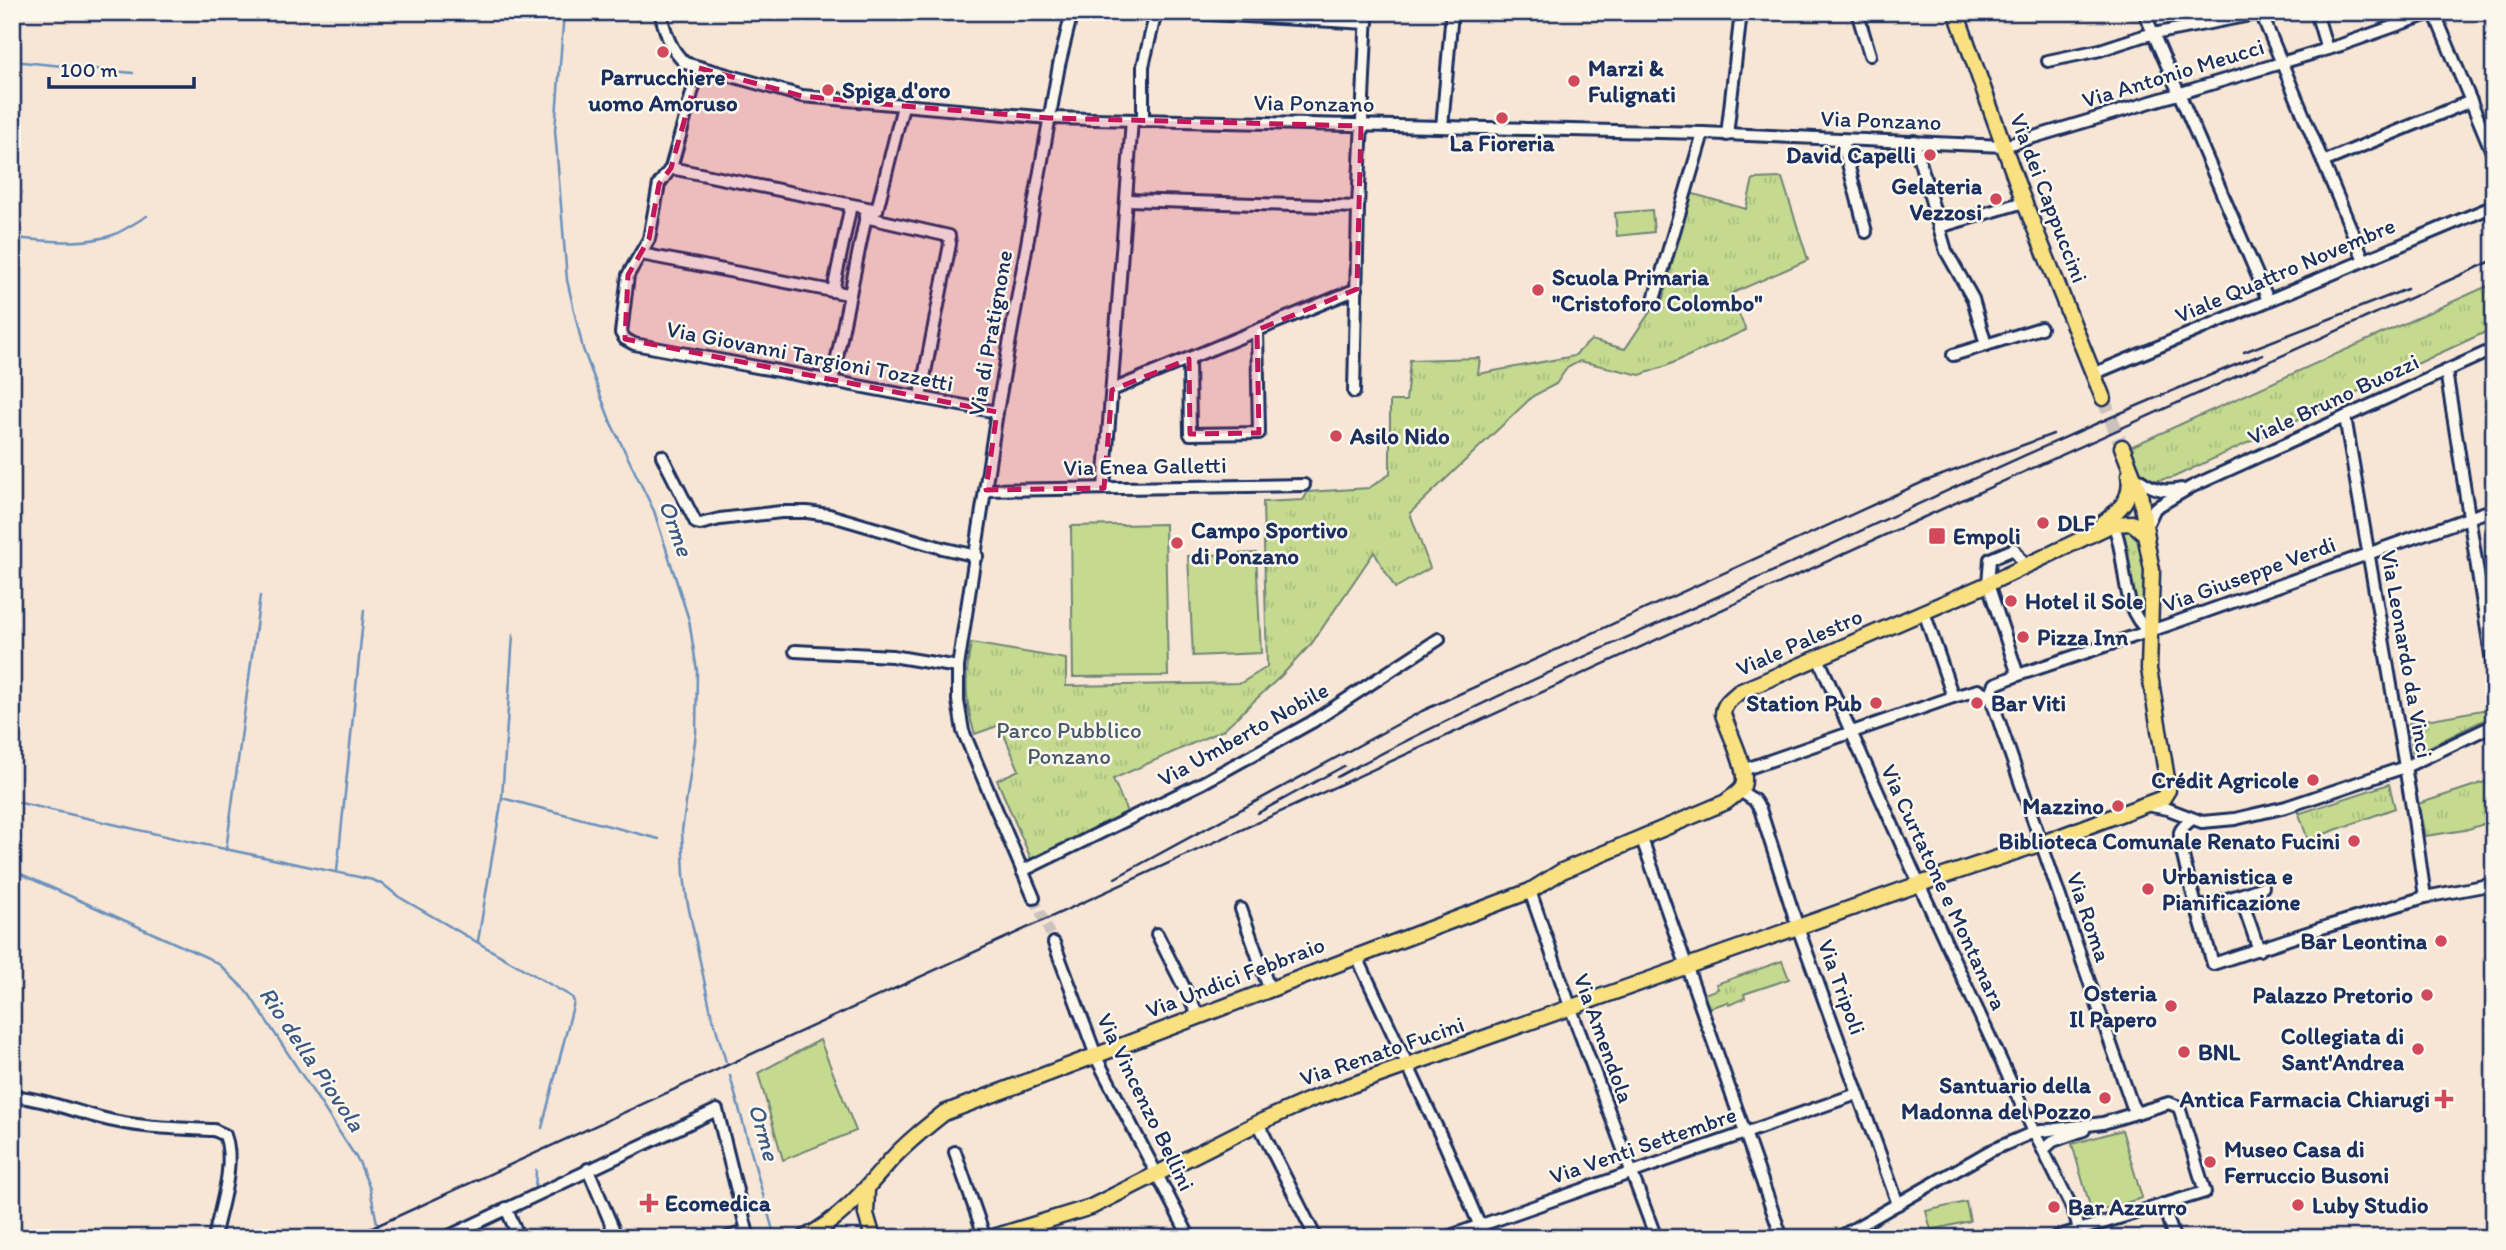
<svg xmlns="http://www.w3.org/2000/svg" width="2506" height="1250" font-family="Itim,sans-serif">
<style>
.green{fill:#c5da8f;stroke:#708476;stroke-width:2}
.park{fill:url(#park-tufts);stroke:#708476;stroke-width:2}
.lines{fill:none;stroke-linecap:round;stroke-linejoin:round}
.stream{stroke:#6a90bc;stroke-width:2.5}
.minor-tunnel{stroke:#cbc1bd;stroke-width:10;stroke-dasharray:10 5;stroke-linecap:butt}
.major-tunnel{stroke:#cbc1bd;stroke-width:14;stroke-dasharray:14 7;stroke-linecap:butt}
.minor-casing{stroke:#1b2f5e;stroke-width:16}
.major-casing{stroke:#1b2f5e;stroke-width:19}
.minor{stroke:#fbf7ec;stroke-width:10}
.major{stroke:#f9e181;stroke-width:14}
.rail{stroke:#1b2f5e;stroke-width:2.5}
.marked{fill:#c2185b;fill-opacity:0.2;stroke:#c2185b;stroke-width:5;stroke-dasharray:14 9;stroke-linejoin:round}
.poi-dot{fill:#d1495b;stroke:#fbf7ec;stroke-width:2.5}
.labels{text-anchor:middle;stroke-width:5;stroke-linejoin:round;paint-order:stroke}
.poi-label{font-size:23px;font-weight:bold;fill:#1b2f5e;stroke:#fbf7ec;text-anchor:start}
.street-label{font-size:23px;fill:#1b2f5e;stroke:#fbf7ec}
.park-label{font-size:23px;fill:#465a6a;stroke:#fbf7ec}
.water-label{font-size:24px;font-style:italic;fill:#3c5885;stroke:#fbf7ec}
</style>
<defs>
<pattern id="park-tufts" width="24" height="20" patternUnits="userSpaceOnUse" patternTransform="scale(1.75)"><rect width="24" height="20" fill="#c5da8f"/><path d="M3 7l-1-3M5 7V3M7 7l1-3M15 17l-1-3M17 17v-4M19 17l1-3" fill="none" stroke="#a9bb7e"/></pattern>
</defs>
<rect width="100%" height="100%" fill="#f7e6d5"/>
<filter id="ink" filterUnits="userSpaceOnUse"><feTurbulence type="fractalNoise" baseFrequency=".0143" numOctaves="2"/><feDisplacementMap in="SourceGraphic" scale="14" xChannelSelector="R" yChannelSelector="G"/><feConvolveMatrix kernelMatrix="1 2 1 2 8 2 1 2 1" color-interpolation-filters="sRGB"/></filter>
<g filter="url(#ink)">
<g class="green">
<polygon points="1652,210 1654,232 1617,236 1615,213"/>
<polygon points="1165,524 1168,676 1073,677 1071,526"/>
<polygon points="1256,553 1261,653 1193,656 1188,556"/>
<polygon points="820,1040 856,1131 783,1160 758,1073"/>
<polygon points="2122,1130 2142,1198 2092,1213 2072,1144"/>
<polygon points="1966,1202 1970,1221 1931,1230 1926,1211"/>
</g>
<g class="park">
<path d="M1782 178 1808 260 1730 294 1746 330 1666 366 1640 375 1580 361 1567 368 1556 384 1533 396 1410 513 1430 568 1395 588 1374 552 1312 643 1281 676 1223 730 1113 779 1127 812 1031 859 997 780 1019 770 1000 725 975 734C964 703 965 675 971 643L1066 659V686L1241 683 1267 667 1263 502 1303 500 1308 492 1369 488 1390 474V401H1406L1410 360 1480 358 1478 374 1574 356 1591 340 1625 349 1652 309 1663 298 1690 193 1746 209 1753 179Z"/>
<polygon points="2494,283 2494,328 2172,478 2152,481 2139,470 2130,447"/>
<polygon points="2121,522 2145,534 2149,631 2135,618 2117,532"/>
<polygon points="2488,709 2486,719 2413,755 2409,723"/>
<polygon points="2494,779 2494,821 2465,830 2425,836 2418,804"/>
<polygon points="2389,784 2395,808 2308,840 2298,811 2301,813"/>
<polygon points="1782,961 1789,979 1744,994 1745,998 1729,1005 1728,1002 1709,1008 1704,994 1718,989 1716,984"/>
</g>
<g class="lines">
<g class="stream">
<polyline points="564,12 555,130 567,280 583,349 611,423 654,511 689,620 697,671 696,734 682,831 684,875 687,900 710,1008 726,1062"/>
<polyline points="12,61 133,73"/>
<path d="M12 238C45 240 80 246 113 235 125 230 136 222 147 216"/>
<polyline points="502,798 659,839"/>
<polyline points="12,801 187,841 373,880 384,885 399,897 572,997 574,1002 542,1128"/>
<polyline points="226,850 260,596"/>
<polyline points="12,870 208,958 220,965 249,994 359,1162 370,1189 380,1238"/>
<polyline points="337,871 364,610"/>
<polyline points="478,941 502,798 513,635"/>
<polyline points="730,1076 775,1238"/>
<polyline points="535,1191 536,1170"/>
</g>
<polyline class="minor-tunnel" points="1034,898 1054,943"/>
<polyline class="major-tunnel" points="2103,398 2122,447"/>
<defs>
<g id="minor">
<path d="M660 12C666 33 669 48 685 63L802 96 1049 118 1703 133 2004 146 2341 45 2434 12"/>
<polyline points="1175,12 1367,23"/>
<polyline points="1857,12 1870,55"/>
<polyline points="2144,12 2268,300"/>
<polyline points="2316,12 2327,49"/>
<polyline points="2434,12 2494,157"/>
<polyline points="2261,13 2364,260"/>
<polyline points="2048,61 2100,50 2143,36 2266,12"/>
<polyline points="699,68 671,168 659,184 649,239 628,275 621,333 625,339 634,344 997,412"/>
<polyline points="1143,121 1143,66 1156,12"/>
<polyline points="1442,127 1452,12"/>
<polyline points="1727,135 1741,12"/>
<polyline points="1842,141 1866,232"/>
<polyline points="1914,141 1946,251 1973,299 1986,345"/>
<polyline points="2323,162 2471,101"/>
<polyline points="671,168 877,210 903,106"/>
<polyline points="1127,200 1358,207"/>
<polyline points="865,217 949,236 950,244 920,398"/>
<polyline points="1939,227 2024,202"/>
<polyline points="641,254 848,294"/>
<polyline points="833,291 851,205"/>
<polyline points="1653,303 1703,133"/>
<polyline points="1953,355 2041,328"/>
<polyline points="1189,359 1190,434 1259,433 1257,330"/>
<polyline points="2446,371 2494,674"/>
<polyline points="2093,374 2494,206"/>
<polyline points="832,382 867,211"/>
<polyline points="1112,390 1357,289"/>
<polyline points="1354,392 1358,207 1367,12"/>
<polyline points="2345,417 2414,819 2425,897"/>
<polyline points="662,456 696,523 700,524 720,519 781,512 807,512 829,515 942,548 977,556"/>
<path d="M2134 476C2149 487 2162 494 2181 489"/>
<polyline points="1104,488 1132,120"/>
<polyline points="986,490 1304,485"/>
<path d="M2113 524C2128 557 2119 610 2149 631"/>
<polyline points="2147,525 2155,508 2191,487 2494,349"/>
<polyline points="1924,612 1953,697"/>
<polyline points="795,651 892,656 958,667"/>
<polyline points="1818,658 1919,884 2034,1132 1990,1151 1838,1238"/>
<polyline points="2018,675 2168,625 2494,509"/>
<polyline points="1990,695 2132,1105 2137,1113"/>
<polyline points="1990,695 1995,684 2018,675 1988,584 1990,559 2014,549 2025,566"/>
<polyline points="1743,770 1953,697 1978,690 1990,695"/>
<polyline points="1740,791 1754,800 1760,809 1798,928 1898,1204"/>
<polyline points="2146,805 2168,809 2202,822 2235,819 2286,807 2405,767 2494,725"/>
<path d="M2191 820C2187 823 2182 827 2180 832 2176 843 2208 945 2213 964L2325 927 2425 897 2494 884"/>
<polyline points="1642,839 1782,1238"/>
<polyline points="1022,871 1204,782 1312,722 1439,639"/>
<polyline points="1530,891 1571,1009 1656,1238"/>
<polyline points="2240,895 2263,887"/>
<polyline points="1034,898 963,731 958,701 958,667 997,412 1059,65 1072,12"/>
<polyline points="2198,908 2240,895 2259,950"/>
<polyline points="1241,909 1269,988"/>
<polyline points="1157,934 1198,1015"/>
<polyline points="1054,943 1098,1061 1190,1238"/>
<polyline points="1356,955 1446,1147 1485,1238"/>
<path d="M12 1096C43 1099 71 1110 101 1118 138 1128 175 1128 214 1130L225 1135C236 1164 220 1208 214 1238"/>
<polyline points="1258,1123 1316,1238"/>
<polyline points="2044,1149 2053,1141 2084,1130"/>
<polyline points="955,1152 985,1238"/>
<polyline points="588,1169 617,1238"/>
<polyline points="2163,1204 2174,1238"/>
<polyline points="506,1208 519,1238"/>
<polyline points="445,1238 717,1110 747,1231 726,1238"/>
<polyline points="1444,1238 1857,1094"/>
<polyline points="2054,1238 2059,1236 2205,1192 2179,1107 2169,1103 2103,1123 2034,1132 2075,1214 2079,1230"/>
</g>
<g id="major">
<polyline points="1956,12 2021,194 2103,398"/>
<polyline points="2122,447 2140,493 2147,537"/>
<path d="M2102 524C2119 510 2133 500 2129 475"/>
<polyline points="867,1190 866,1214 873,1238"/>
<path d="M804 1238C842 1218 863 1192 890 1161 906 1143 925 1128 944 1113L1530 891 1562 871 1726 802C1731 797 1740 793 1743 786 1749 770 1728 731 1723 714 1724 703 1731 699 1739 692L1988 584 2113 524 2132 523 2145 534 2152 570 2149 669 2168 785V790L2163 798 2048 841 1908 888 1312 1099 1258 1123 1091 1207 990 1238"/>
</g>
</defs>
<use href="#minor" class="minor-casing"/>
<use href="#major" class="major-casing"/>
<use href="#minor" class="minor"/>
<use href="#major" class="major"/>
<g class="rail">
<polyline points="2244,352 2407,289"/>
<path d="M1337 777C1471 704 1613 645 1752 581 1922 503 2090 422 2263 354"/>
<polyline points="1258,813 1344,766"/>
<polyline points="1115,878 1422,711 1923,482 2053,434"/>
<polyline points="350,1238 1920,519 2494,260"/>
</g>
</g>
</g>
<path class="marked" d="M699 68 802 96 903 106 1049 118 1361 126 1357 289 1257 330 1259 433 1190 434 1189 359 1112 390 1104 488 986 490 997 412 625 339 628 275 649 239 659 184 671 168Z"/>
<g class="poi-dot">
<circle cx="663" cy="52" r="7"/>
<circle cx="1574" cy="81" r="7"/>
<circle cx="828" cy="90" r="7"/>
<circle cx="1502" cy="118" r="7"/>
<circle cx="1930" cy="155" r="7"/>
<circle cx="1996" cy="199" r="7"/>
<circle cx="1538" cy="290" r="7"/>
<circle cx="1336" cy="436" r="7"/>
<circle cx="2043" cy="523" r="7"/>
<rect x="1928" y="527" width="18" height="18" rx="3.5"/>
<circle cx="1177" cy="543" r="7"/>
<circle cx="2011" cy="601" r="7"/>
<circle cx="2023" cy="637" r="7"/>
<circle cx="1876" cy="703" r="7"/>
<circle cx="1977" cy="703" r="7"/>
<circle cx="2313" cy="780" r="7"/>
<circle cx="2118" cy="806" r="7"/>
<circle cx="2354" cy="841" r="7"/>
<circle cx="2148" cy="889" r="7"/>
<circle cx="2441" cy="941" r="7"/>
<circle cx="2427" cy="995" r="7"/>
<circle cx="2171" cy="1006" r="7"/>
<circle cx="2418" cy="1049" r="7"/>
<circle cx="2184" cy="1052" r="7"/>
<circle cx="2105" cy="1098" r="7"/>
<path d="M2440.5 1088.5h7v7h7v7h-7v7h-7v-7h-7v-7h7z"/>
<circle cx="2210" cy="1162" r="7"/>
<path d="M645.5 1192.5h7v7h7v7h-7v7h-7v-7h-7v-7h7z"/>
<circle cx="2298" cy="1205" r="7"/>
<circle cx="2054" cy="1207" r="7"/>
</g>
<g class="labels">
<g class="poi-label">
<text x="1588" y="76">Marzi &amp;<tspan x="1588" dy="26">Fulignati</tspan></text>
<text x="663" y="85" text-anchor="middle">Parrucchiere<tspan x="663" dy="26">uomo Amoruso</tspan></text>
<text x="842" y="98">Spiga d'oro</text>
<text x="1502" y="151" text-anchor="middle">La Fioreria</text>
<text x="1916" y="163" text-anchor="end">David Capelli</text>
<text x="1982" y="194" text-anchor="end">Gelateria<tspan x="1982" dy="26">Vezzosi</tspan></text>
<text x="1552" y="285">Scuola Primaria<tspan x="1552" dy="26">"Cristoforo Colombo"</tspan></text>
<text x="1350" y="444">Asilo Nido</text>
<text x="2057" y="531">DLF</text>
<text x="1191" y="538">Campo Sportivo<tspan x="1191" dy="26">di Ponzano</tspan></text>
<text x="1953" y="544">Empoli</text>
<text x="2025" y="609">Hotel il Sole</text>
<text x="2037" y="645">Pizza Inn</text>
<text x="1862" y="711" text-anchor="end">Station Pub</text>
<text x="1991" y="711">Bar Viti</text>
<text x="2299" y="788" text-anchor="end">Crédit Agricole</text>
<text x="2104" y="814" text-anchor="end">Mazzino</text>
<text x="2340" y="849" text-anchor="end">Biblioteca Comunale Renato Fucini</text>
<text x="2162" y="884">Urbanistica e<tspan x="2162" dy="26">Pianificazione</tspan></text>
<text x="2427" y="949" text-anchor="end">Bar Leontina</text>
<text x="2157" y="1001" text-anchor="end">Osteria<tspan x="2157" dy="26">Il Papero</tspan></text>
<text x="2413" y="1003" text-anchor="end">Palazzo Pretorio</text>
<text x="2404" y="1044" text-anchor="end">Collegiata di<tspan x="2404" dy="26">Sant'Andrea</tspan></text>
<text x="2198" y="1060">BNL</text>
<text x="2091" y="1093" text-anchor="end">Santuario della<tspan x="2091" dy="26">Madonna del Pozzo</tspan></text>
<text x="2430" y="1107" text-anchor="end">Antica Farmacia Chiarugi</text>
<text x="2224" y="1157">Museo Casa di<tspan x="2224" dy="26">Ferruccio Busoni</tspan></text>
<text x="665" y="1211">Ecomedica</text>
<text x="2312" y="1213">Luby Studio</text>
<text x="2068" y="1215">Bar Azzurro</text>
</g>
<g class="street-label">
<text transform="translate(2173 73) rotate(-17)" y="8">Via Antonio Meucci</text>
<text transform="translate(1314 103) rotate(1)" y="8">Via Ponzano</text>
<text transform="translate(1881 120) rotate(2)" y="8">Via Ponzano</text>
<text transform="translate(2049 198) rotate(69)" y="8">Via dei Cappuccini</text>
<text transform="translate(2285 270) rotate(-23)" y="8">Viale Quattro Novembre</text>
<text transform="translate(990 333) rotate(-80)" y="8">Via di Pratignone</text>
<text transform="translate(810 356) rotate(11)" y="8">Via Giovanni Targioni Tozzetti</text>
<text transform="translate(2333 399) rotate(-25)" y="8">Viale Bruno Buozzi</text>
<text transform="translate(1145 466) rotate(-1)" y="8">Via Enea Galletti</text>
<text transform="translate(2249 574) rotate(-20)" y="8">Via Giuseppe Verdi</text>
<text transform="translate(1799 642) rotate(-24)" y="8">Viale Palestro</text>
<text transform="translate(2407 654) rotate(80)" y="8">Via Leonardo da Vinci</text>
<text transform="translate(1243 734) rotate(-29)" y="8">Via Umberto Nobile</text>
<text transform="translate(1944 887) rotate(65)" y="8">Via Curtatone e Montanara</text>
<text transform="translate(2089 917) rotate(71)" y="8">Via Roma</text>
<text transform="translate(1235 977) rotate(-21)" y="8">Via Undici Febbraio</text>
<text transform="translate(1842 987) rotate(70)" y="8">Via Tripoli</text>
<text transform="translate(1604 1038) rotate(70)" y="8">Via Amendola</text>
<text transform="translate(1382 1051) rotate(-19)" y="8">Via Renato Fucini</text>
<text transform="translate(1146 1102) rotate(64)" y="8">Via Vincenzo Bellini</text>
<text transform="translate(1643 1145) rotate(-19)" y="8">Via Venti Settembre</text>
</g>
<g class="park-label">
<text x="1069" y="738">Parco Pubblico<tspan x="1069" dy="26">Ponzano</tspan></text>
</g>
<g class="water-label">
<text transform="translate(676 528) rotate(70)" y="8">Orme</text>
<text transform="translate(312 1059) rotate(56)" y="8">Rio della Piovola</text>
<text transform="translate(764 1132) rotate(74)" y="8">Orme</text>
</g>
</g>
<rect width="2506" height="1250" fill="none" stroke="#fbf7ec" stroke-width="42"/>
<rect x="21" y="21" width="2464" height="1208" fill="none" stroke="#1b2f5e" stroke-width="2.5" filter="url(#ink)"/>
<path d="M49 77v10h145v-10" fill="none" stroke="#1b2f5e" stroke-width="3.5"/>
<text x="60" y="77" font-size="21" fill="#1b2f5e" stroke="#fbf7ec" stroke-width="5" paint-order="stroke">100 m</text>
</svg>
